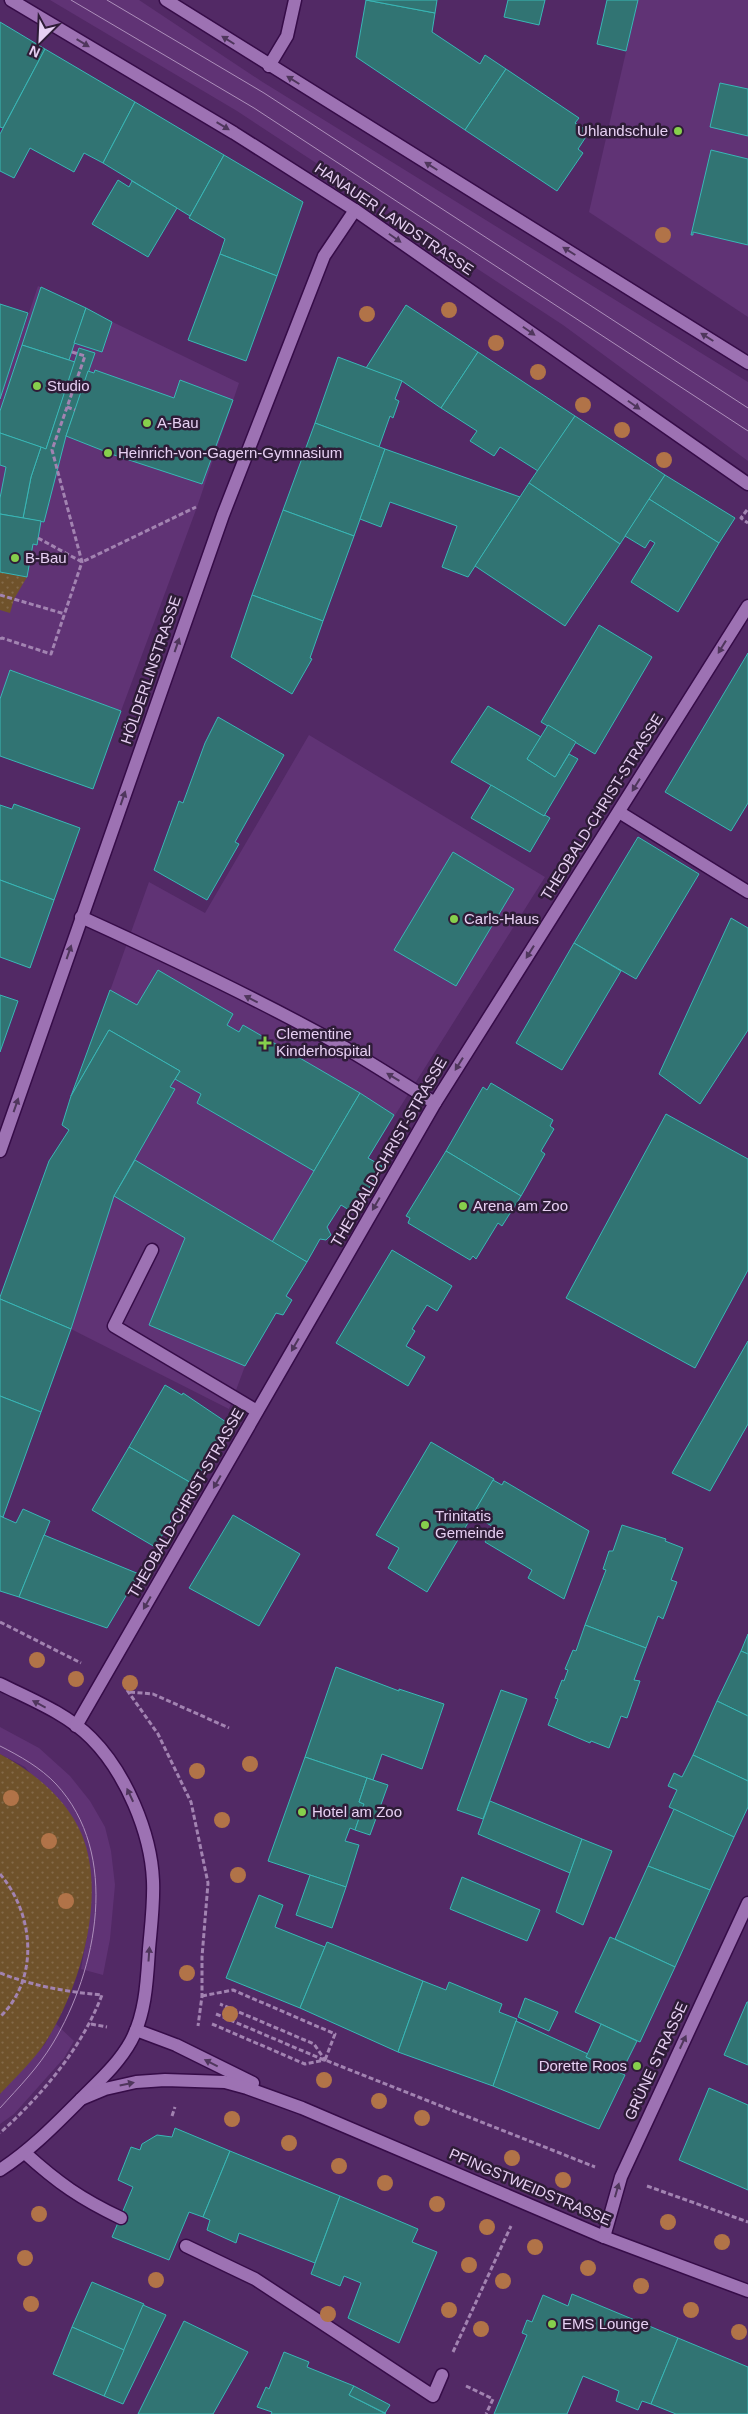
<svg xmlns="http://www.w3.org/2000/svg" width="748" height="2414" font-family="Helvetica,sans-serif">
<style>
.built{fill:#603375}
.park{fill:url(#park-dots)}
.building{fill:#317473;stroke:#39b7b6}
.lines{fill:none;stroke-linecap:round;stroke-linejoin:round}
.service-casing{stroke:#360c48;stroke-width:15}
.minor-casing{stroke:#360c48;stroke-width:15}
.secondary-casing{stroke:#360c48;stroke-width:15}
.path{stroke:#a283b1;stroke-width:3;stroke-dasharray:5 2.5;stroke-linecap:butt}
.service{stroke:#9d72b3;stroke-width:12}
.minor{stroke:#9d72b3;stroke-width:12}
.secondary{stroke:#9d72b3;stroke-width:12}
.tram{stroke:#ad8fbb;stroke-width:1}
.tree{fill:#b17348}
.oneway{fill:#4f365c}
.poi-dot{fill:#86cf4c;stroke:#2e1c37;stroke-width:2}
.labels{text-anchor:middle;stroke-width:5;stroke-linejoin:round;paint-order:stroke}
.poi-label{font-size:15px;fill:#e7d0f3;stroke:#2e1c37;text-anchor:start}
.street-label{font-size:15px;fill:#e7d0f3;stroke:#2e1c37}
</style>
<defs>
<pattern id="park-dots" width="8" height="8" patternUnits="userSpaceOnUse" patternTransform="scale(1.25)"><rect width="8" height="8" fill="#6f522b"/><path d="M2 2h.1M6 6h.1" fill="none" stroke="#846a4a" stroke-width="1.8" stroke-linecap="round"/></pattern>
</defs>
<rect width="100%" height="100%" fill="#522965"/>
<g class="built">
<polygon points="50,0 139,0 261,81 748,382 748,461 563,325 237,111"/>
<polygon points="638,0 748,0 748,317 589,212"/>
<polygon points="38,286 239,383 197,507 121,711 11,670 0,699 0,399"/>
<polygon points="309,735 545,877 368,1158 382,1166 354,1213 340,1205 328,1226 331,1235 326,1240 320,1239 287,1296 292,1300 283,1315 276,1313 245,1366 229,1409 71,1329 0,1297 49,1161 69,1130 62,1125 149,882 205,913"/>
<polygon points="0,1727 39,1748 70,1776 90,1801 105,1827 111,1851 115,1885 110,1939 103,1975 81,1969 87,1935 91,1880 82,1836 25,1767 0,1754"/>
<polygon points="56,2024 74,2041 64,2058 47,2077 14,2114 0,2124 0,2094 45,2044"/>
</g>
<g class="park">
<polygon points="0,572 27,577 14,599 10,613 0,610"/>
<path d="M0 1754C34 1772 67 1799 82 1835 107 1897 80 1989 45 2043 33 2061 15 2078 0 2094Z"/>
</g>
<g class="building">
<polygon points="366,0 435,13 432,32 480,64 485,55 506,69 465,130 356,57"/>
<polygon points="366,0 437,0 435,13"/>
<polygon points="508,0 545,0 539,25 504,17"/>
<polygon points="607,0 638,0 626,51 597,44"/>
<polygon points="0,22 45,49 3,128 0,127"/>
<polygon points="45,49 135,102 103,163 84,153 74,172 30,148 14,178 0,171 0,134"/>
<polygon points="506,69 579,118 575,123 589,132 578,149 583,153 557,191 465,130"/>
<polygon points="720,83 748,89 748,136 710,127"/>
<polygon points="135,102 224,155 190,216 103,163"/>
<polygon points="711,150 748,159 748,245 693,232 693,235 691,235"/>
<polygon points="224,155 303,202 277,276 220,254 225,239 189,218"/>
<polygon points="118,180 129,187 132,181 177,208 148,257 92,224"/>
<polygon points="220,254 277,276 246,361 188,340"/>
<polygon points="41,287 86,308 69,360 22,345"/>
<polygon points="0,304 28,313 0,399"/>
<polygon points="406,305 478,352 441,408 402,381 366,368"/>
<polygon points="86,308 112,322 102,352 74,343"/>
<polygon points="22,345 75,362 46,449 0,433 0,411"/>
<polygon points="79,348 95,353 66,436 44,522 23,518 31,477 41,447 46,449"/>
<polygon points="478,352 575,416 538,471 500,447 494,456 470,441 477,431 441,408"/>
<polygon points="338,357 402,381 395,399 399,401 393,418 390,416 379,447 315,423"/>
<polygon points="95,370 174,398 180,380 233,400 202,484 114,455 66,436 88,371 94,373"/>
<polygon points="575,416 665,475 620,544 529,483"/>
<polygon points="315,423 385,449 354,536 283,510"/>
<polygon points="0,433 41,447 31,477 23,518 0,514 0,498 6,467 0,465"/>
<polygon points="385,449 520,497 468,577 442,567 457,526 390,502 381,527 360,519"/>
<polygon points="665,475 735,518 719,543 649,499"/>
<polygon points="529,483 620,544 565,626 475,566"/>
<polygon points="649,499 719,543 678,612 631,582 655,543 650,540 645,548 625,536"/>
<polygon points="283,510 354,536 323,621 252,595"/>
<polygon points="0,514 41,521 37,545 33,544 27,577 0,572"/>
<polygon points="252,595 323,621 310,658 312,659 292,694 231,657"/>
<polygon points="599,625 652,657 595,754 541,722"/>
<polygon points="748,653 748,803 731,831 665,792"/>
<polygon points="10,670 121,711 93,789 0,756 0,699"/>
<polygon points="488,706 541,737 527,759 555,777 569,754 578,759 544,816 451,762"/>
<polygon points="218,717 284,755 235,842 239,844 207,900 154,870 179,801 183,803 205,743"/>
<polygon points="548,725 576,742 555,777 527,759"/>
<polygon points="491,785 544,816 545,815 550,818 530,852 471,818"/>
<polygon points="14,804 80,828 54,900 0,880 0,805 12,809"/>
<polygon points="638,837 699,874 636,979 574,943"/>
<polygon points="453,852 514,889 456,986 394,950"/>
<polygon points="0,880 54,900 30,968 0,957"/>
<polygon points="731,918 748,928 748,1030 700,1104 659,1074"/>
<polygon points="574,943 621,971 562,1070 516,1043"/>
<polygon points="158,970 233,1014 227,1025 239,1032 243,1025 360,1093 314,1171 197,1103 201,1094 175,1079 180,1071 109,1030 71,1096 110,990 137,1005"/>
<polygon points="0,995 18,1001 0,1052"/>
<polygon points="109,1030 180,1071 170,1087 175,1089 114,1196 71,1329 0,1299 0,1297 49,1161 69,1130 62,1125 71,1096"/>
<polygon points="491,1083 553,1120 550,1126 554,1129 541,1151 545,1154 521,1196 446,1151 483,1087 487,1090"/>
<polygon points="360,1093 394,1115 368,1158 382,1166 354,1213 341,1205 327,1227 331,1235 326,1240 320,1239 307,1262 272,1242"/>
<polygon points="666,1114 748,1159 748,1270 695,1368 566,1298"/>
<polygon points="446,1151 521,1196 502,1226 498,1223 476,1259 473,1256 470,1260 408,1223 410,1218 406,1216"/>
<polygon points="135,1160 307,1262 286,1296 292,1300 283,1315 276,1313 245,1366 149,1325 185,1238 114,1196"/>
<polygon points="392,1250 452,1286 437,1311 427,1305 412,1329 415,1331 406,1346 425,1357 408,1386 336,1343"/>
<polygon points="0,1299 71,1329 41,1412 0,1396"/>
<polygon points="748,1341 748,1424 710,1491 672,1473"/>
<polygon points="165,1385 182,1395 183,1393 229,1424 193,1484 129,1447"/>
<polygon points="0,1396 41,1412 3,1517 0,1516"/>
<polygon points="431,1442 494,1479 427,1592 388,1568 399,1548 376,1535"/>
<polygon points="129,1447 193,1484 155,1547 92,1510"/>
<polygon points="493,1480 502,1485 504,1481 589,1531 564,1599 528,1578 532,1570 485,1542 493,1527 473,1514"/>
<polygon points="23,1509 50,1521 19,1597 0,1591 0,1516 16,1523"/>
<polygon points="233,1515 300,1554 259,1626 189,1588"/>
<polygon points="622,1525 666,1539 665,1541 683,1548 671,1580 677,1582 663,1619 658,1616 646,1648 585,1625 606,1570 603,1569 609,1551 613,1551"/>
<polygon points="44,1535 139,1574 107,1628 19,1597"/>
<polygon points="585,1625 646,1648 634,1680 640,1681 627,1718 621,1716 609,1748 591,1741 590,1743 548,1725 558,1699 555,1698 562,1680 564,1681 568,1670 565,1669 573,1650 576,1651"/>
<polygon points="748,1634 748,1654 741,1651"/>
<polygon points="741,1651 748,1654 748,1716 717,1701"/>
<polygon points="336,1667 399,1691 399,1689 444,1704 422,1769 382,1754 373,1780 305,1757"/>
<polygon points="501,1690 527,1699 483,1819 457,1810"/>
<polygon points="717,1701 748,1716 748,1781 693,1755"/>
<polygon points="693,1755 748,1781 748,1807 734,1837 669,1807 677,1790 668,1786 674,1773 682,1777"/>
<polygon points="305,1757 367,1778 359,1802 364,1804 355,1830 350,1828 345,1841 359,1845 346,1887 268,1861"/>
<polygon points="367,1778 388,1785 370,1835 355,1830 364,1804 359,1802"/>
<polygon points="490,1801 582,1839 570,1873 478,1834"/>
<polygon points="674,1809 734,1837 710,1890 648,1866"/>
<polygon points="582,1839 612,1851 583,1925 556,1912"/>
<polygon points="648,1866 710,1890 675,1967 615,1939"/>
<polygon points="310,1875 346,1887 332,1928 296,1915"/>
<polygon points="462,1877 540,1910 527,1941 450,1909"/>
<polygon points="259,1895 283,1905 275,1927 325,1947 300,2008 226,1978"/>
<polygon points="610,1937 675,1967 640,2042 575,2012"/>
<polygon points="327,1942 423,1981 398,2052 300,2008"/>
<polygon points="423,1981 446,1990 449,1982 502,2004 499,2012 517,2019 493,2086 398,2052"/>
<polygon points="525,1998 558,2012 549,2031 518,2017"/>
<polygon points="747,2002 748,2002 748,2065 724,2055"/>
<polygon points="516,2021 588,2054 586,2057 625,2075 599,2129 493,2086"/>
<polygon points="601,2024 637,2041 621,2073 586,2057"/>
<polygon points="709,2088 748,2105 748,2190 679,2160"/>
<polygon points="175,2128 230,2151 203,2217 189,2212 169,2260 112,2237 133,2187 118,2180 131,2147 140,2150 142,2144 157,2135 172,2137"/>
<polygon points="230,2151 340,2196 315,2263 239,2233 236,2243 207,2230 210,2220 203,2217"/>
<polygon points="340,2196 418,2229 412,2242 437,2252 399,2343 348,2318 361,2283 344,2276 340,2286 311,2274"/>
<polygon points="92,2282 144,2304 124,2350 72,2327"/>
<polygon points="572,2294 678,2338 651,2404 642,2401 638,2410 616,2401 619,2391 583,2376 567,2414 494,2414 527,2335 522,2333 527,2320 532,2322 543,2295 568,2306"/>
<polygon points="143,2305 166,2315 123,2404 104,2396"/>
<polygon points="184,2321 248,2352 213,2414 138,2414"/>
<polygon points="72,2327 124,2350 104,2396 53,2374"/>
<polygon points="678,2338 748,2367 748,2414 676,2414 651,2404"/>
<polygon points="284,2352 309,2362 307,2367 354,2386 349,2395 386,2414 271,2414 272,2412 257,2407 266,2387 269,2389"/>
<polygon points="354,2386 390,2405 385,2413 349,2395"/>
</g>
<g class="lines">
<defs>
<g id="service">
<polyline points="619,812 748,892"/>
<path d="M81 917C169 957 256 998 340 1045 372 1063 403 1084 435 1103"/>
<polyline points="152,1250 114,1326 257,1411"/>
<path d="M25 2153C58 2183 81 2199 121 2218"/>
<polyline points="186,2246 255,2279 433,2396 442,2375"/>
</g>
<g id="minor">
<polyline points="269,66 287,36 295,0"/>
<polyline points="0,1151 223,515 324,256 355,210"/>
<path d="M0 1684C30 1699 66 1713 91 1738 125 1772 151 1832 153 1881 154 1903 151 1926 149 1949 147 1979 146 2013 131 2041 119 2063 100 2080 82 2098 56 2124 31 2150 0 2170"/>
<polyline points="76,1726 435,1103 748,606"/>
<polyline points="136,2030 176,2045 253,2083"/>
<polyline points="81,2099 105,2089 136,2082 165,2080 225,2082 247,2088 302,2108 604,2237 748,2291"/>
<polyline points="604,2237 621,2177 748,1903"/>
</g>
<g id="secondary">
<polyline points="11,0 234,133 355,210 748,484"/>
<polyline points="166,0 748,363"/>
</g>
</defs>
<use href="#service" class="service-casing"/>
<use href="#minor" class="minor-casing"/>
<use href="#secondary" class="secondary-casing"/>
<g class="path">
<polyline points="67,407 75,410"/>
<polyline points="747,510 741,518 748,523"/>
<polyline points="38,538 82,562 196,507"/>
<polyline points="0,595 65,614"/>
<polyline points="0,639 2,638 51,654 82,562 52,450 85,356 72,352"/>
<polyline points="0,1622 81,1663"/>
<polyline points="127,1690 158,1734 191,1802 208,1883 202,1957 202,1996 198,2026"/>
<polyline points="130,1692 153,1694 229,1728"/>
<path d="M0 1874C34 1914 40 1978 0 2017"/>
<path d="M0 1973C33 1986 67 1992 102 1995 81 2049 43 2094 0 2133"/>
<polyline points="202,1996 233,1990 335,2034 325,2060 595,2167"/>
<polyline points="216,2014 324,2060"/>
<polyline points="91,2024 107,2027"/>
<polyline points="212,2024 305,2064 325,2060 314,2044 220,2004"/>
<polyline points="172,2116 175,2107"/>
<polyline points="647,2186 748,2222"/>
<polyline points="453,2352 511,2226"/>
<polyline points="466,2386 493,2399 486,2414"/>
</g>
<use href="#service" class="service"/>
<use href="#minor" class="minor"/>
<use href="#secondary" class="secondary"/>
<g class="tram">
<polyline points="71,0 254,108 748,431"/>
<polyline points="107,0 264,93 748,408"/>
<path d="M0 1746C20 1756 41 1768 56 1784 121 1854 97 1970 53 2043 38 2068 19 2087 0 2108"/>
</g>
</g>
<g class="tree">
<circle cx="663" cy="235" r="8"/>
<circle cx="449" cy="310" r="8"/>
<circle cx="367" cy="314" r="8"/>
<circle cx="496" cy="343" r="8"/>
<circle cx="538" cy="372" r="8"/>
<circle cx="583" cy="405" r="8"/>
<circle cx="622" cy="430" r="8"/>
<circle cx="664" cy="460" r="8"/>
<circle cx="37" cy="1660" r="8"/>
<circle cx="76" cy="1679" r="8"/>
<circle cx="130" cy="1683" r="8"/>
<circle cx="250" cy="1764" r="8"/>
<circle cx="197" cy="1771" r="8"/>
<circle cx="11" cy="1798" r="8"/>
<circle cx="222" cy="1820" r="8"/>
<circle cx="49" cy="1841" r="8"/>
<circle cx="238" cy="1875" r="8"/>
<circle cx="66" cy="1901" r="8"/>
<circle cx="187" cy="1973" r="8"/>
<circle cx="230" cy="2014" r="8"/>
<circle cx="324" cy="2080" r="8"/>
<circle cx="379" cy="2101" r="8"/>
<circle cx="422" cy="2118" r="8"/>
<circle cx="232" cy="2119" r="8"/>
<circle cx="289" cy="2143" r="8"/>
<circle cx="512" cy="2158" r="8"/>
<circle cx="339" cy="2166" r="8"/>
<circle cx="563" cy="2180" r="8"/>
<circle cx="385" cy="2183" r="8"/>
<circle cx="437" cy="2204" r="8"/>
<circle cx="39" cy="2214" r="8"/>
<circle cx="668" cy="2222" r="8"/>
<circle cx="487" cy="2227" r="8"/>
<circle cx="722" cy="2242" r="8"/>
<circle cx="535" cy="2247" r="8"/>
<circle cx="25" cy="2258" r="8"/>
<circle cx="469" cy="2265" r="8"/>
<circle cx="588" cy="2268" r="8"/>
<circle cx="156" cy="2280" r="8"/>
<circle cx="503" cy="2281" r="8"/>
<circle cx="641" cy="2286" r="8"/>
<circle cx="31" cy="2304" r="8"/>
<circle cx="449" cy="2310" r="8"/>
<circle cx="691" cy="2310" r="8"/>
<circle cx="328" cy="2314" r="8"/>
<circle cx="481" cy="2329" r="8"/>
<circle cx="739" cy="2332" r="8"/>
</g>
<defs><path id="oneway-solid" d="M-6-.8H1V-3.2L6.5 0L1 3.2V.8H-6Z" transform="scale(1.25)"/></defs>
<g class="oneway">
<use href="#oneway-solid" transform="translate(228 40) rotate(-148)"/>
<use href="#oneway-solid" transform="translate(83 43) rotate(31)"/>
<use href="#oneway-solid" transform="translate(293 80) rotate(-148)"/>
<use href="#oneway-solid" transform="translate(223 126) rotate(31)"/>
<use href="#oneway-solid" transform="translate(431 166) rotate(-148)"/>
<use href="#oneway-solid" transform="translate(395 238) rotate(35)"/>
<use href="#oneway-solid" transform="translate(569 251) rotate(-148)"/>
<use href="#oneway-solid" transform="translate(529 331) rotate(35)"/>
<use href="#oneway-solid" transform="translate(707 337) rotate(-148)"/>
<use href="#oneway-solid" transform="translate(634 405) rotate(35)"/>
<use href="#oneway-solid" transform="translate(177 645) rotate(-71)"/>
<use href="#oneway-solid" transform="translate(722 647) rotate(122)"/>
<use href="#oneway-solid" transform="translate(636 785) rotate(122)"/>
<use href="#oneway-solid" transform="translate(123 798) rotate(-71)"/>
<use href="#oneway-solid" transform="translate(69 952) rotate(-71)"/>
<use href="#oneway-solid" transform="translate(530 952) rotate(122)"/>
<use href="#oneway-solid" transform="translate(251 999) rotate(-153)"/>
<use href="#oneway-solid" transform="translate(459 1064) rotate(122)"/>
<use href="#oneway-solid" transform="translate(393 1077) rotate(-149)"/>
<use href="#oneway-solid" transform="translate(16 1105) rotate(-71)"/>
<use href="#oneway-solid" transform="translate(376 1204) rotate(120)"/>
<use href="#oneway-solid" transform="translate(295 1345) rotate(120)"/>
<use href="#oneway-solid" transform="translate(217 1482) rotate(120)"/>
<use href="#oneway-solid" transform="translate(147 1603) rotate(120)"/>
<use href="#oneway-solid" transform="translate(39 1704) rotate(-152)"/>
<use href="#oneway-solid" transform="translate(130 1795) rotate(-115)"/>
<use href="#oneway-solid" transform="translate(149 1954) rotate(-86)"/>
<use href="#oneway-solid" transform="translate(683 2042) rotate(-65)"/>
<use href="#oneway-solid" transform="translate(211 2063) rotate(-153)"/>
<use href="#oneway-solid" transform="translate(127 2084) rotate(-12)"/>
<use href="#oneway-solid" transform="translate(617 2190) rotate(-74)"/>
</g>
<g class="poi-dot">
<circle cx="678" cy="131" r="5"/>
<circle cx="37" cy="386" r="5"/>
<circle cx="147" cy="423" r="5"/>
<circle cx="108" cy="453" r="5"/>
<circle cx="15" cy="558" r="5"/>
<circle cx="454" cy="919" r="5"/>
<path d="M262.5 1035.5h5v5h5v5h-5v5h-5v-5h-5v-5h5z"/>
<circle cx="463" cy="1206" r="5"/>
<circle cx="425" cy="1525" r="5"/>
<circle cx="302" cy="1812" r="5"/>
<circle cx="637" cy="2066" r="5"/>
<circle cx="552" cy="2324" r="5"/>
</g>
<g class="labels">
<g class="poi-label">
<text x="668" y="136" text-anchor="end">Uhlandschule</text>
<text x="47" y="391">Studio</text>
<text x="157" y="428">A-Bau</text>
<text x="118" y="458">Heinrich-von-Gagern-Gymnasium</text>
<text x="25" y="563">B-Bau</text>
<text x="464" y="924">Carls-Haus</text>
<text x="276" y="1039">Clementine<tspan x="276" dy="17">Kinderhospital</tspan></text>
<text x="473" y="1211">Arena am Zoo</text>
<text x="435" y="1521">Trinitatis<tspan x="435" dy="17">Gemeinde</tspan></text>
<text x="312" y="1817">Hotel am Zoo</text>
<text x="627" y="2071" text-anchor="end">Dorette Roos</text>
<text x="562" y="2329">EMS Lounge</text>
</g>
<g class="street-label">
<text transform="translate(394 219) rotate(34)" y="5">HANAUER LANDSTRASSE</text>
<text transform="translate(151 670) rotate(-71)" y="5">HÖLDERLINSTRASSE</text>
<text transform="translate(602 807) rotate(-58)" y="5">THEOBALD-CHRIST-STRASSE</text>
<text transform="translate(389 1152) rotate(-60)" y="5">THEOBALD-CHRIST-STRASSE</text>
<text transform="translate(186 1503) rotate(-60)" y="5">THEOBALD-CHRIST-STRASSE</text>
<text transform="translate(656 2061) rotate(-65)" y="5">GRÜNE STRASSE</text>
<text transform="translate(530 2187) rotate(23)" y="5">PFINGSTWEIDSTRASSE</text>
</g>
</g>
<g transform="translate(40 40) rotate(204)" stroke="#2e1c37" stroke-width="4" paint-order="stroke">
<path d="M0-4L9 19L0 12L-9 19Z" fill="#e7d0f3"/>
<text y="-8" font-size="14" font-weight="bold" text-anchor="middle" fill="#e7d0f3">N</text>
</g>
</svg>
